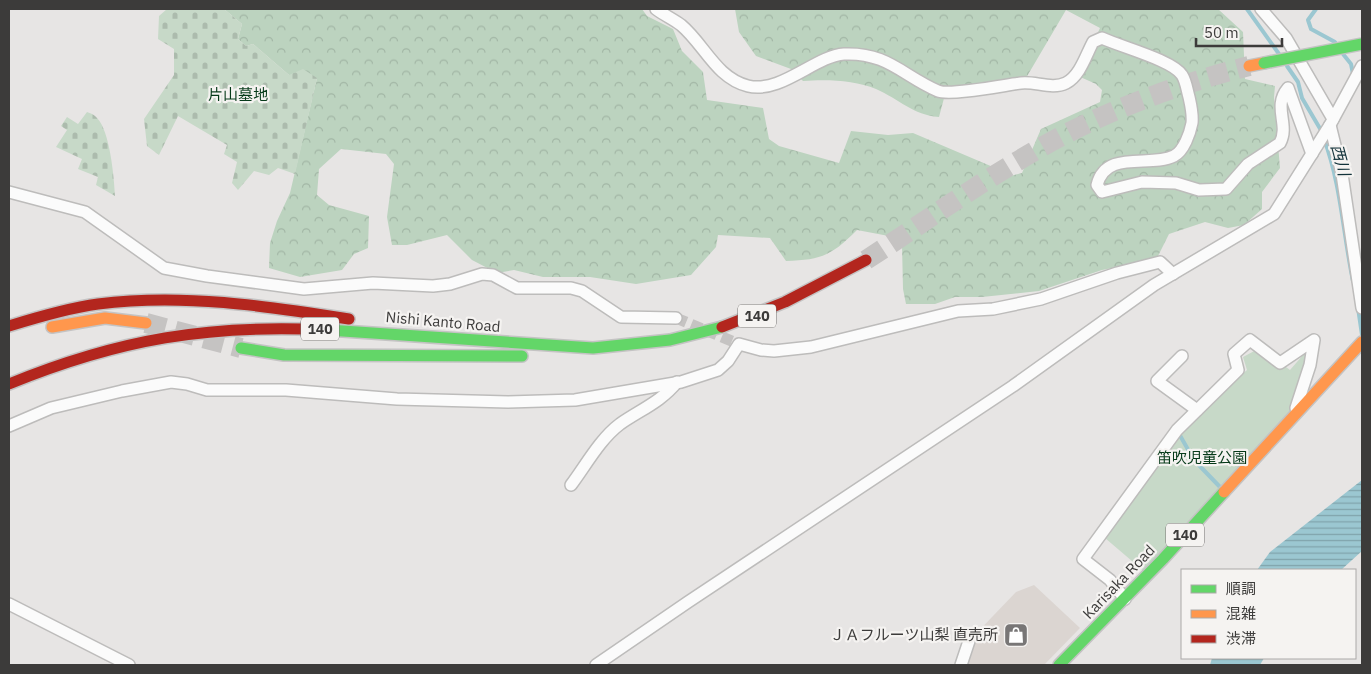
<svg xmlns="http://www.w3.org/2000/svg" width="1371" height="674" font-family="'IBM Plex Sans','Noto Sans JP',sans-serif">
<style>
.built{fill:#dbd5d1}
.green{fill:#c7d9c8}
.forest{fill:url(#forest-crowns)}
.cemetery{fill:url(#cemetery-stones)}
.water{fill:url(#water-rules)}
.lines{fill:none;stroke-linecap:round;stroke-linejoin:round}
.stream{stroke:#9bc7d1;stroke-width:4}
.street-tunnel{stroke:#c5c3c2;stroke-width:11;stroke-dasharray:11 5.5;stroke-linecap:butt}
.highway-tunnel{stroke:#c5c3c2;stroke-width:20;stroke-dasharray:20 10;stroke-linecap:butt}
.street-casing{stroke:#bdbcbb;stroke-width:14}
.fast-casing{stroke:#c4c3c3;stroke-width:14}
.slow-casing{stroke:#c4c3c3;stroke-width:14}
.jam-casing{stroke:#c4c3c3;stroke-width:14}
.street{stroke:#fbfbfb;stroke-width:11}
.fast{stroke:#63d668;stroke-width:11}
.slow{stroke:#ff974d;stroke-width:11}
.jam{stroke:#b3261e;stroke-width:11}
.fast-bridge-casing{stroke:#c4c3c3;stroke-width:14;stroke-linecap:butt}
.fast-bridge{stroke:#63d668;stroke-width:11}
.labels{text-anchor:middle;stroke-width:4.5;stroke-linejoin:round;paint-order:stroke}
.shield{fill:#f5f3f1;stroke:#747271;stroke-width:1}
.shield-label{font-size:14px;font-weight:bold;fill:#3c3b3a}
.park-label{font-size:15px;fill:#063a19;stroke:#f5f3f1}
.street-label{font-size:15px;fill:#3c3b3a;stroke:#f5f3f1}
.poi-label{font-size:15px;fill:#3c3b3a;stroke:#f5f3f1;text-anchor:end}
.water-label{font-size:16px;font-style:italic;fill:#13333b;stroke:#f5f3f1}
</style>
<defs>
<pattern id="forest-crowns" width="20" height="18" patternUnits="userSpaceOnUse" patternTransform="scale(1.25)"><rect width="20" height="18" fill="#bcd3bf"/><path d="M2 6a3 3 0 1 1 6 0M12 15a3 3 0 1 1 6 0" fill="none" stroke="#a2b6a5"/></pattern>
<pattern id="cemetery-stones" width="16" height="16" patternUnits="userSpaceOnUse" patternTransform="scale(1.25)"><rect width="16" height="16" fill="#c7d9c8"/><path d="M2 7V4a2 2 0 0 1 4 0v3zM10 15v-3a2 2 0 0 1 4 0v3z" fill="#acbbad"/></pattern>
<pattern id="water-rules" width="6" height="5" patternUnits="userSpaceOnUse" patternTransform="scale(1.25)"><rect width="6" height="5" fill="#9bc7d1"/><path d="M0 2.5h6" fill="none" stroke="#80a3ab"/></pattern>
</defs>
<rect width="100%" height="100%" fill="#e7e5e4"/>
<polygon class="built" points="1034,585 1080,628 1044,665 961,665 969,641 1016,592"/>
<polygon class="green" points="1310,347 1291,410 1146,573 1105,538 1177,430 1247,370 1243,357 1260,348 1290,370"/>
<path class="forest" d="M224 9H642L647 16 673 29 682 51 703 72 707 100 763 108 769 139 779 146 839 163 851 131 888 135 913 133 993 167 999 179 1022 173 1041 129 1100 102 1102 90 1096 84 1078 76 1100 28 1066 10 1026 78 947 87 939 117C913 115 899 99 876 89 855 80 826 79 803 81L791 69 756 56 739 32 735 9H1218L1243 32 1245 79 1275 86 1274 97 1280 168 1262 192V209L1244 225 1228 228 1205 222 1169 234 1158 256 1137 263 1102 270 1039 291 982 297H955L935 304H906L903 289 902 245 894 237 857 230C832 255 822 260 786 261L770 238 718 235 716 247 691 275 636 284 590 277H543L514 270 497 273 472 260 447 235 407 245H392L387 217 394 164 386 154 341 149 319 169 317 195 329 205 369 216 368 248 354 254 342 270 300 277 269 268 270 243 277 221 290 193 317 78 289 75 253 44 246 46 238 39 242 24Z"/>
<g class="cemetery">
<polygon points="167,9 224,9 242,24 238,39 246,46 253,44 289,75 303,69 317,78 295,174 278,168 269,175 254,171 238,190 232,183 237,162 224,154 227,145 178,116 159,155 147,146 144,119 174,75 174,49 158,39 159,16"/>
<path d="M87 112C90 113 95 115 97 118 110 131 114 177 115 196L96 185 98 177 78 169 82 159 56 147 67 130 61 126 67 117 78 124Z"/>
</g>
<g class="water">
<polygon points="1362,480 1362,551 1341,570 1257,570 1270,552"/>
<polygon points="1212,658 1264,658 1260,665 1210,665"/>
</g>
<g class="lines">
<g class="stream">
<polyline points="1247,9 1279,54"/>
<polyline points="1316,9 1308,20 1311,29 1335,42"/>
<polyline points="1343,54 1351,64 1353,74"/>
<polyline points="1287,66 1298,82 1302,98 1322,132"/>
<path d="M1324 139C1341 184 1343 234 1353 281"/>
<polyline points="1358,308 1362,335"/>
<polyline points="1178,432 1194,460 1220,487"/>
</g>
<polyline class="street-tunnel" points="676,318 739,344"/>
<g class="highway-tunnel">
<path d="M866 260C929 219 991 174 1058 138 1118 106 1183 83 1249 66"/>
<polyline points="146,323 241,348"/>
</g>
<defs>
<g id="street">
<path d="M656 9C664 15 673 19 681 25 704 44 716 78 748 86 781 94 815 56 844 54 887 52 903 76 938 91 950 96 1005 85 1021 83 1035 81 1052 90 1066 83 1080 76 1086 55 1093 42L1102 38C1121 47 1172 60 1182 75 1186 81 1187 90 1189 97 1191 106 1193 114 1192 123 1190 133 1184 151 1174 156 1150 168 1106 149 1097 185L1102 192 1142 182 1176 183 1199 190 1226 189 1248 164 1280 143C1290 124 1272 107 1288 88L1312 154"/>
<polyline points="1261,9 1286,38 1333,119"/>
<polyline points="1330,125 1342,174 1362,308"/>
<polyline points="9,192 85,212 164,268 207,276 304,289 373,283 433,286 450,284 482,274 493,275 517,288 571,288 582,291 621,317 676,318"/>
<polyline points="1182,356 1157,381 1197,410"/>
<polyline points="9,426 51,408 122,391 171,382 187,384 207,390 286,390 397,399 508,402 575,400 681,382 718,370 728,361 739,344 761,350 774,351 811,347 958,311 993,309 1041,299 1117,273 1160,262 1173,274"/>
<path d="M571 485C586 465 600 439 620 424 640 410 661 402 677 382"/>
<polyline points="1125,599 1110,580 1083,559 1177,430 1238,370 1234,354 1250,340 1280,363 1314,340 1310,365 1296,408"/>
<polyline points="9,604 129,665"/>
<polyline points="596,665 688,602 1013,386 1154,285 1274,214 1330,125 1362,66"/>
<polyline points="961,665 969,641"/>
</g>
<g id="fast">
<polyline points="328,330 593,348 670,340 722,327"/>
<polyline points="241,348 284,355 522,356"/>
<polyline points="1059,665 1163,559 1224,492"/>
</g>
<g id="slow">
<polyline points="1249,66 1264,63"/>
<polyline points="52,327 105,318 146,323"/>
<polyline points="1224,492 1362,342"/>
</g>
<g id="jam">
<path d="M9 326C38 317 68 308 98 304 182 293 266 306 349 319"/>
<polyline points="722,327 785,302 866,260"/>
<path d="M9 384C119 339 209 324 328 330"/>
</g>
</defs>
<use href="#street" class="street-casing"/>
<use href="#fast" class="fast-casing"/>
<use href="#slow" class="slow-casing"/>
<use href="#jam" class="jam-casing"/>
<use href="#street" class="street"/>
<use href="#fast" class="fast"/>
<use href="#slow" class="slow"/>
<use href="#jam" class="jam"/>
<defs>
<polyline id="fast-bridge" points="1264,63 1362,44"/>
</defs>
<use href="#fast-bridge" class="fast-bridge-casing"/>
<use href="#fast-bridge" class="fast-bridge"/>
</g>
<defs>
<symbol id="shop-square" viewBox="-11 -11 22 22"><rect x="-9" y="-9" width="18" height="18" rx="4" fill="#787676" stroke="#f5f3f1"/><path d="M-5-2.5h2.3a2.7 3.5 0 0 1 5.4 0H5L5.5 6h-11ZM-1.5-2.5h3a1.5 2.3 0 0 0-3 0Z" fill="#fff"/></symbol>
</defs>
<g fill-rule="evenodd">
<use href="#shop-square" x="1002" y="621" width="28" height="28"/>
</g>
<g class="labels">
<g class="shield">
<rect x="738" y="304.5" width="38" height="23" rx="4"/>
<rect x="301" y="317.5" width="38" height="23" rx="4"/>
<rect x="1166" y="523.5" width="38" height="23" rx="4"/>
</g>
<g class="shield-label">
<text x="757" y="321">140</text>
<text x="320" y="334">140</text>
<text x="1185" y="540">140</text>
</g>
<g class="park-label">
<text x="238" y="100">片山墓地</text>
<text x="1202" y="463">笛吹児童公園</text>
</g>
<g class="street-label">
<text transform="translate(443 322) rotate(5)" y="5">Nishi Kanto Road</text>
<text transform="translate(1119 582) rotate(-46)" y="5">Karisaka Road</text>
</g>
<g class="poi-label">
<text x="998" y="640">ＪＡフルーツ山梨 直売所</text>
</g>
<g class="water-label">
<text transform="translate(1341 160) rotate(75)" y="6">西川</text>
</g>
</g>
<rect width="1371" height="674" fill="none" stroke="#3c3b3a" stroke-width="20"/>
<rect x="1181" y="569" width="175" height="90" fill="#f5f3f1" stroke="#aba9a8"/>
<rect x="1191" y="585" width="25" height="8" fill="#63d668" stroke="#aba9a8"/>
<text x="1226" y="594" font-size="15" fill="#3c3b3a">順調</text>
<rect x="1191" y="610" width="25" height="8" fill="#ff974d" stroke="#aba9a8"/>
<text x="1226" y="619" font-size="15" fill="#3c3b3a">混雑</text>
<rect x="1191" y="635" width="25" height="8" fill="#b3261e" stroke="#aba9a8"/>
<text x="1226" y="644" font-size="15" fill="#3c3b3a">渋滞</text>
<path d="M1196 38v8h86v-8" fill="none" stroke="#3c3b3a" stroke-width="2.5"/>
<text x="1204" y="38" font-size="15" fill="#3c3b3a" stroke="#f5f3f1" stroke-width="4" paint-order="stroke">50 m</text>
</svg>
